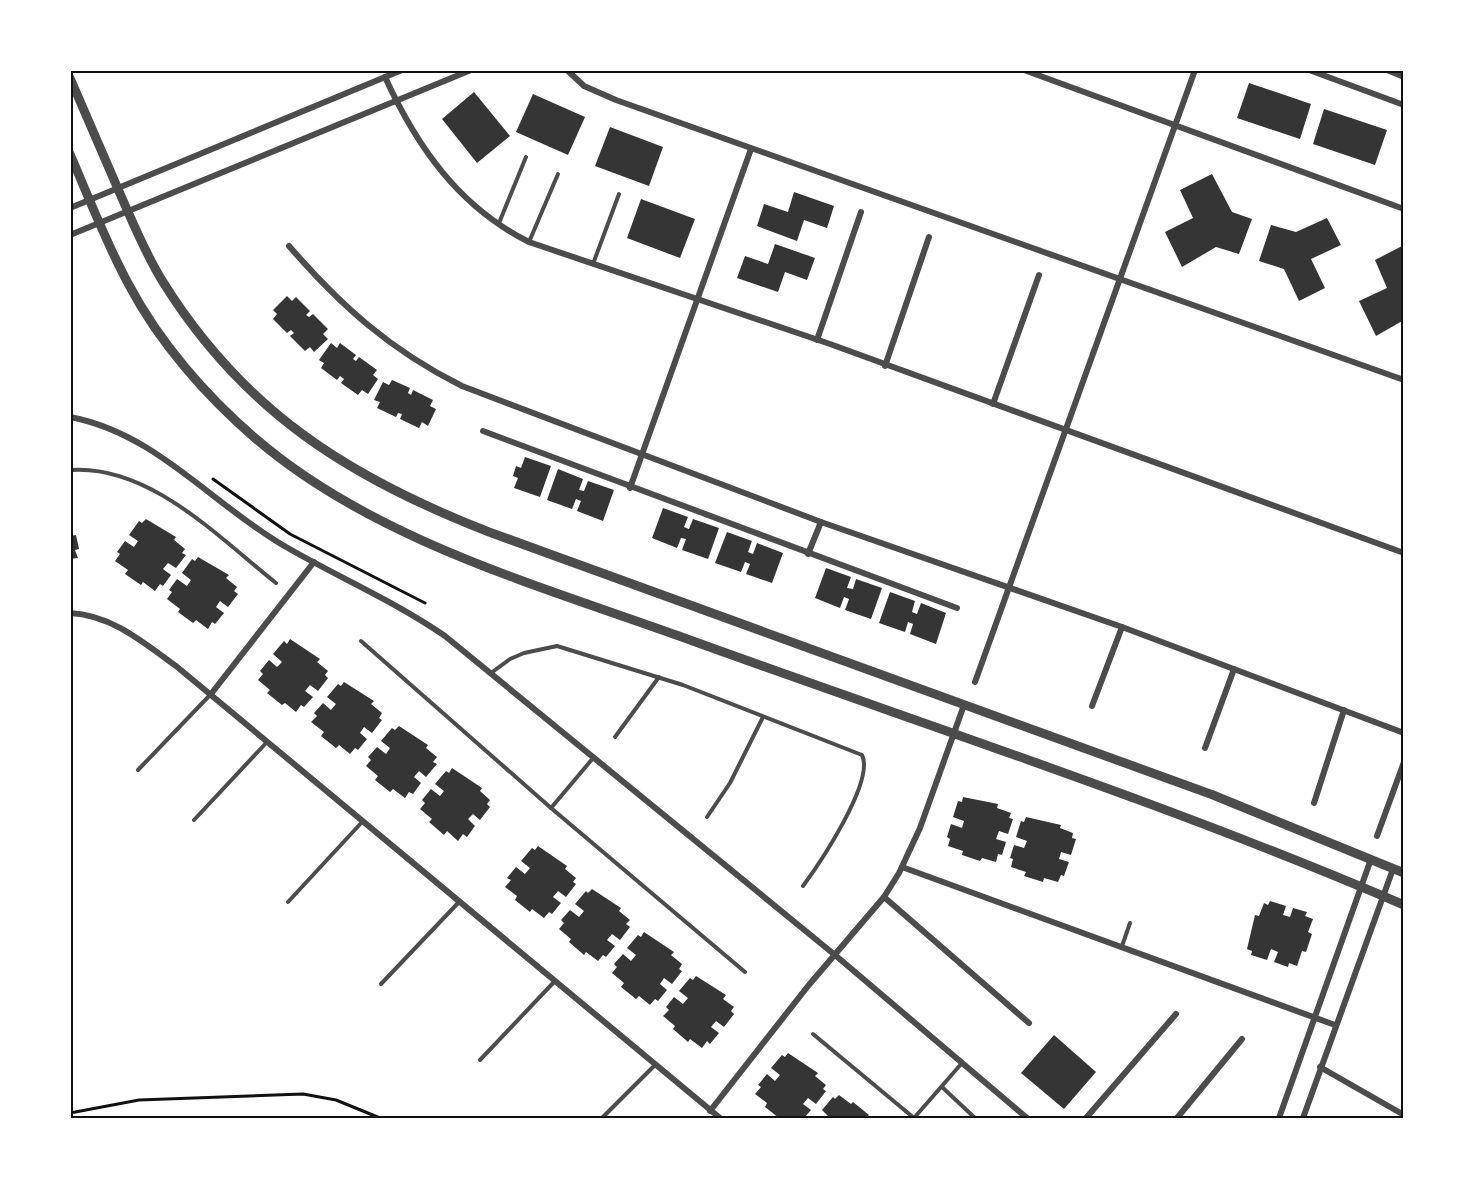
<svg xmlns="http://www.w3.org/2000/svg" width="1474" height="1189" font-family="'Varela Round',sans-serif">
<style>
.building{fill:#353535}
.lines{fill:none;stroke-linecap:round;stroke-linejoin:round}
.path{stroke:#111;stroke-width:3}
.service{stroke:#4c4c4c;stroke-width:4}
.minor{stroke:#4c4c4c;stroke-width:6}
.tertiary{stroke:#4c4c4c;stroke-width:9}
.neatline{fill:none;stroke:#111;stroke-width:2}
</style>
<rect width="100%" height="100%" fill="#fff"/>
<g class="building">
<polygon points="1249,83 1311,104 1300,139 1237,118"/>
<polygon points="474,92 510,136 477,163 442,119"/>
<polygon points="533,94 585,117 568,155 516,132"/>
<polygon points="1324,109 1387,130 1375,165 1313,144"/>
<polygon points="610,127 663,147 649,186 595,166"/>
<polygon points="1212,174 1232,212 1252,219 1239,254 1216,247 1182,267 1165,232 1193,218 1180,190"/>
<polygon points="794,192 834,206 827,228 804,220 797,241 757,226 764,204 788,212"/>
<polygon points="641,199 695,219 680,258 627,238"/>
<polygon points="1327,218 1341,245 1311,259 1325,288 1299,301 1284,269 1259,261 1271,225 1296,232"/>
<polygon points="775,244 815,258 807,280 785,272 778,292 737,278 745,256 768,264"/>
<polygon points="1404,245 1404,320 1376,336 1359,301 1387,288 1375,260"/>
<polygon points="287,296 292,301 296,297 310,311 306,315 309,317 313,314 328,329 323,334 328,339 314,352 310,347 305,351 290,336 294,333 291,330 287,333 273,319 277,314 273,310"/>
<polygon points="331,343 337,348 340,343 356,355 353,359 356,361 359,357 377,370 373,375 378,379 368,394 362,390 358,395 341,383 344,379 340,376 337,380 321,368 324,363 319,360"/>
<polygon points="392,380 410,388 408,393 411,395 413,390 433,400 430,406 436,409 428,426 422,422 419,428 400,419 402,414 398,413 396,417 377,408 380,402 374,400 383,382 389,385"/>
<polygon points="525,457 551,466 540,497 514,488 518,478 513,476 516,466 521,468"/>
<polygon points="558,469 583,479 579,490 584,491 588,481 614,490 603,521 577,511 581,501 576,499 572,509 547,500"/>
<polygon points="663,508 688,517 684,527 689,529 693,519 719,528 708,559 682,550 686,539 681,538 677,548 652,538"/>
<polygon points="146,519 176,537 174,540 185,549 182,553 186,555 176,568 168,563 163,569 171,575 163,586 160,584 155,591 143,582 141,585 125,574 128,570 115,561 120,554 117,552 125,541 134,547 138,541 129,535 139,521 142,523"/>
<polygon points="727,532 752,541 748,552 753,554 757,543 783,553 772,583 746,574 750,564 745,562 741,572 715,563"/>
<polygon points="76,535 79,549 75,550 78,558 70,559 70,536"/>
<polygon points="198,557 229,575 226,578 237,587 234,591 238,594 228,607 220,601 216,607 224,613 215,624 212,622 208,629 196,620 193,623 178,612 180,609 167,599 172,592 169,590 177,579 187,586 191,580 182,573 192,559 195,561"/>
<polygon points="826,568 851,577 847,588 853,589 856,579 882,588 871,619 845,610 849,599 844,597 840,608 815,598"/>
<polygon points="890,592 915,601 912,612 917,614 921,603 946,613 936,644 910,634 913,624 908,622 905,632 879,623"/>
<polygon points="290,639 320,659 317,662 328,671 325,675 328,678 318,691 310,685 305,691 313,697 304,707 301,705 296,712 285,703 282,705 267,693 270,690 258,680 263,674 260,671 269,660 277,667 282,662 273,654 284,641 287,644"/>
<polygon points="344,682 374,701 371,704 382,713 379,718 382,720 372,733 364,727 360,733 367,739 358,750 355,748 350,754 339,745 336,748 321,736 324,732 311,722 317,716 314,713 323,703 331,710 336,704 327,697 338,684 341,686"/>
<polygon points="399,726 428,745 426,748 437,757 433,762 437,764 426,777 419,771 414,777 421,783 413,794 409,792 405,798 393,789 390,792 375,780 378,776 366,766 371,760 368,757 377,747 386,754 390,748 381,741 392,728 395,730"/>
<polygon points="452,768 482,788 480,791 490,800 487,804 490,807 480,820 473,814 468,819 475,826 467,837 463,834 458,841 447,831 444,835 429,822 432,819 420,809 425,803 422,800 431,789 440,796 444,791 435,784 446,771 449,773"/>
<polygon points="963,797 998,804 997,808 1011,813 1009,818 1013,819 1008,834 999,831 996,839 1006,842 1002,855 998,854 996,862 982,858 980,861 962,855 963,851 948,846 950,839 947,837 951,824 962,828 964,821 953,817 958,801 962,802"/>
<polygon points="1026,817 1061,825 1060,828 1073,833 1072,838 1076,839 1071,855 1061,852 1059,859 1069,862 1064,876 1061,875 1058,882 1044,878 1043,882 1024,876 1026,872 1011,867 1013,859 1010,858 1014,845 1024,848 1027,841 1016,837 1021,821 1024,822"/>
<polygon points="538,846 567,866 565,869 576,878 573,882 576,884 566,897 558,891 553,897 561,903 552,914 549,912 544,918 532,909 530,912 515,900 517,896 505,887 511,880 507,878 516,867 525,874 530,868 521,861 532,848 535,850"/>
<polygon points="592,889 621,908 619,911 630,920 626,924 630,927 620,940 612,934 607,940 615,946 606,957 603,955 598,961 586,952 584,955 569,942 571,939 559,929 564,923 561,920 570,910 579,917 584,911 575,904 586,891 588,893"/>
<polygon points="1270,901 1286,906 1283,915 1290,917 1293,908 1307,912 1305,916 1313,919 1308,932 1312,934 1306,952 1302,951 1297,966 1289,963 1288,967 1274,962 1278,952 1271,949 1267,960 1251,955 1252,951 1247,949 1255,915 1259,916 1264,903 1268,905"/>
<polygon points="644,932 674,952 671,955 682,964 679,969 682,971 672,984 664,978 660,984 667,990 658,1001 655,999 650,1005 639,996 636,999 621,987 624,983 612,973 617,967 614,964 623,954 631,961 636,955 627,948 638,935 641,937"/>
<polygon points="696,976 726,995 723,999 734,1007 731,1011 734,1014 724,1027 716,1021 711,1027 719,1033 710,1044 707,1041 702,1048 690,1039 688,1042 673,1029 675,1026 663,1016 669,1010 666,1007 674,997 683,1004 688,998 679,991 690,978 693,980"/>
<polygon points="1054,1035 1096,1072 1064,1109 1021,1073"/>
<polygon points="788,1053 818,1073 815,1076 826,1085 823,1089 826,1091 816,1104 808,1098 803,1104 811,1110 804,1118 786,1118 783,1116 779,1118 765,1107 767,1103 755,1094 761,1087 758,1085 767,1074 775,1081 780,1075 771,1068 782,1055 785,1057"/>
<polygon points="839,1095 851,1104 853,1102 869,1115 865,1118 830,1118 822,1110 833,1097 835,1099"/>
</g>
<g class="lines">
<g class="path">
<polyline points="213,479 290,534 425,603"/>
<polyline points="70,1113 139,1100 303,1094 336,1100 380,1118"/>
</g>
<g class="service">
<polyline points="499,223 526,157"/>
<polyline points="529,242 558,174"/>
<polyline points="593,264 619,194"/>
<path d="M70 470C149 464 218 537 276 583"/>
<polyline points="361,641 551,808 745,972"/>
<path d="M491 673 510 659 524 653 557 646 683 685 862 755C875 781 820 863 803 886"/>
<polyline points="615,737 659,677"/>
<polyline points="138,770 210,695"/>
<polyline points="551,808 594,757"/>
<polyline points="707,817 730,783 763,717"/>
<polyline points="194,820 267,742"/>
<polyline points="288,902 363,821"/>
<polyline points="1122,946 1130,923"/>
<polyline points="381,984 459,902"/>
<polyline points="813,1034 914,1118"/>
<polyline points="480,1060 554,982"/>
<polyline points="942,1087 975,1118"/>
<polyline points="602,1118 655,1065"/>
<polyline points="914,1118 962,1063"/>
</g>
<g class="minor">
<polyline points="567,70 584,86 616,100 1404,380"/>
<polyline points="1024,70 1404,209"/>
<polyline points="1309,70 1404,105"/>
<polyline points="1387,70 1404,77"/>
<path d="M385 77C417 147 459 207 529 242L830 344 1404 553"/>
<polyline points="70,208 402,70"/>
<polyline points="70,235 471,70"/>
<path d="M289 246C341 306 390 350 462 386L821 522 1122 627 1404 733"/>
<polyline points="817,340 861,212"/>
<polyline points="885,366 929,237"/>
<polyline points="993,404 1039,275"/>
<path d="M70 417C155 433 210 502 281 544 335 576 393 600 445 636L835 955 1027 1118"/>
<polyline points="483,431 957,608"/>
<polyline points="630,488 751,149"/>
<polyline points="808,554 821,522"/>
<path d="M70 613C112 615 144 643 176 666L720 1118"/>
<polyline points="975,682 1195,70"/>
<polyline points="211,694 314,562"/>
<polyline points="1092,706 1122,627"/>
<polyline points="1205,748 1234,669"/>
<polyline points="1314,803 1344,710"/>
<polyline points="1377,836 1404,762"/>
<polyline points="902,867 1335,1025"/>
<polyline points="884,897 1029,1023"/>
<polyline points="1320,1067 1404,1115"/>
<polyline points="710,1111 808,986 884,897 899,873 920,828 964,705"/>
<polyline points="1086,1118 1176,1014"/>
<polyline points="1177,1118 1242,1039"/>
<polyline points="1279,1118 1371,859"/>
<polyline points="1303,1118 1393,869"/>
</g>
<g class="tertiary">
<path d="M70 78C87 118 104 157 121 196 134 225 146 255 163 282 244 412 350 478 489 532L1213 795 1404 873"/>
<path d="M70 154C89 198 106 243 129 285 159 342 206 396 255 438 370 538 537 585 679 636 921 724 1167 803 1404 905"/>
</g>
</g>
<rect width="1474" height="1189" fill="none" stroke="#ffffff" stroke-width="144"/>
<rect x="72" y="72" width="1330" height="1045" class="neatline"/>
</svg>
